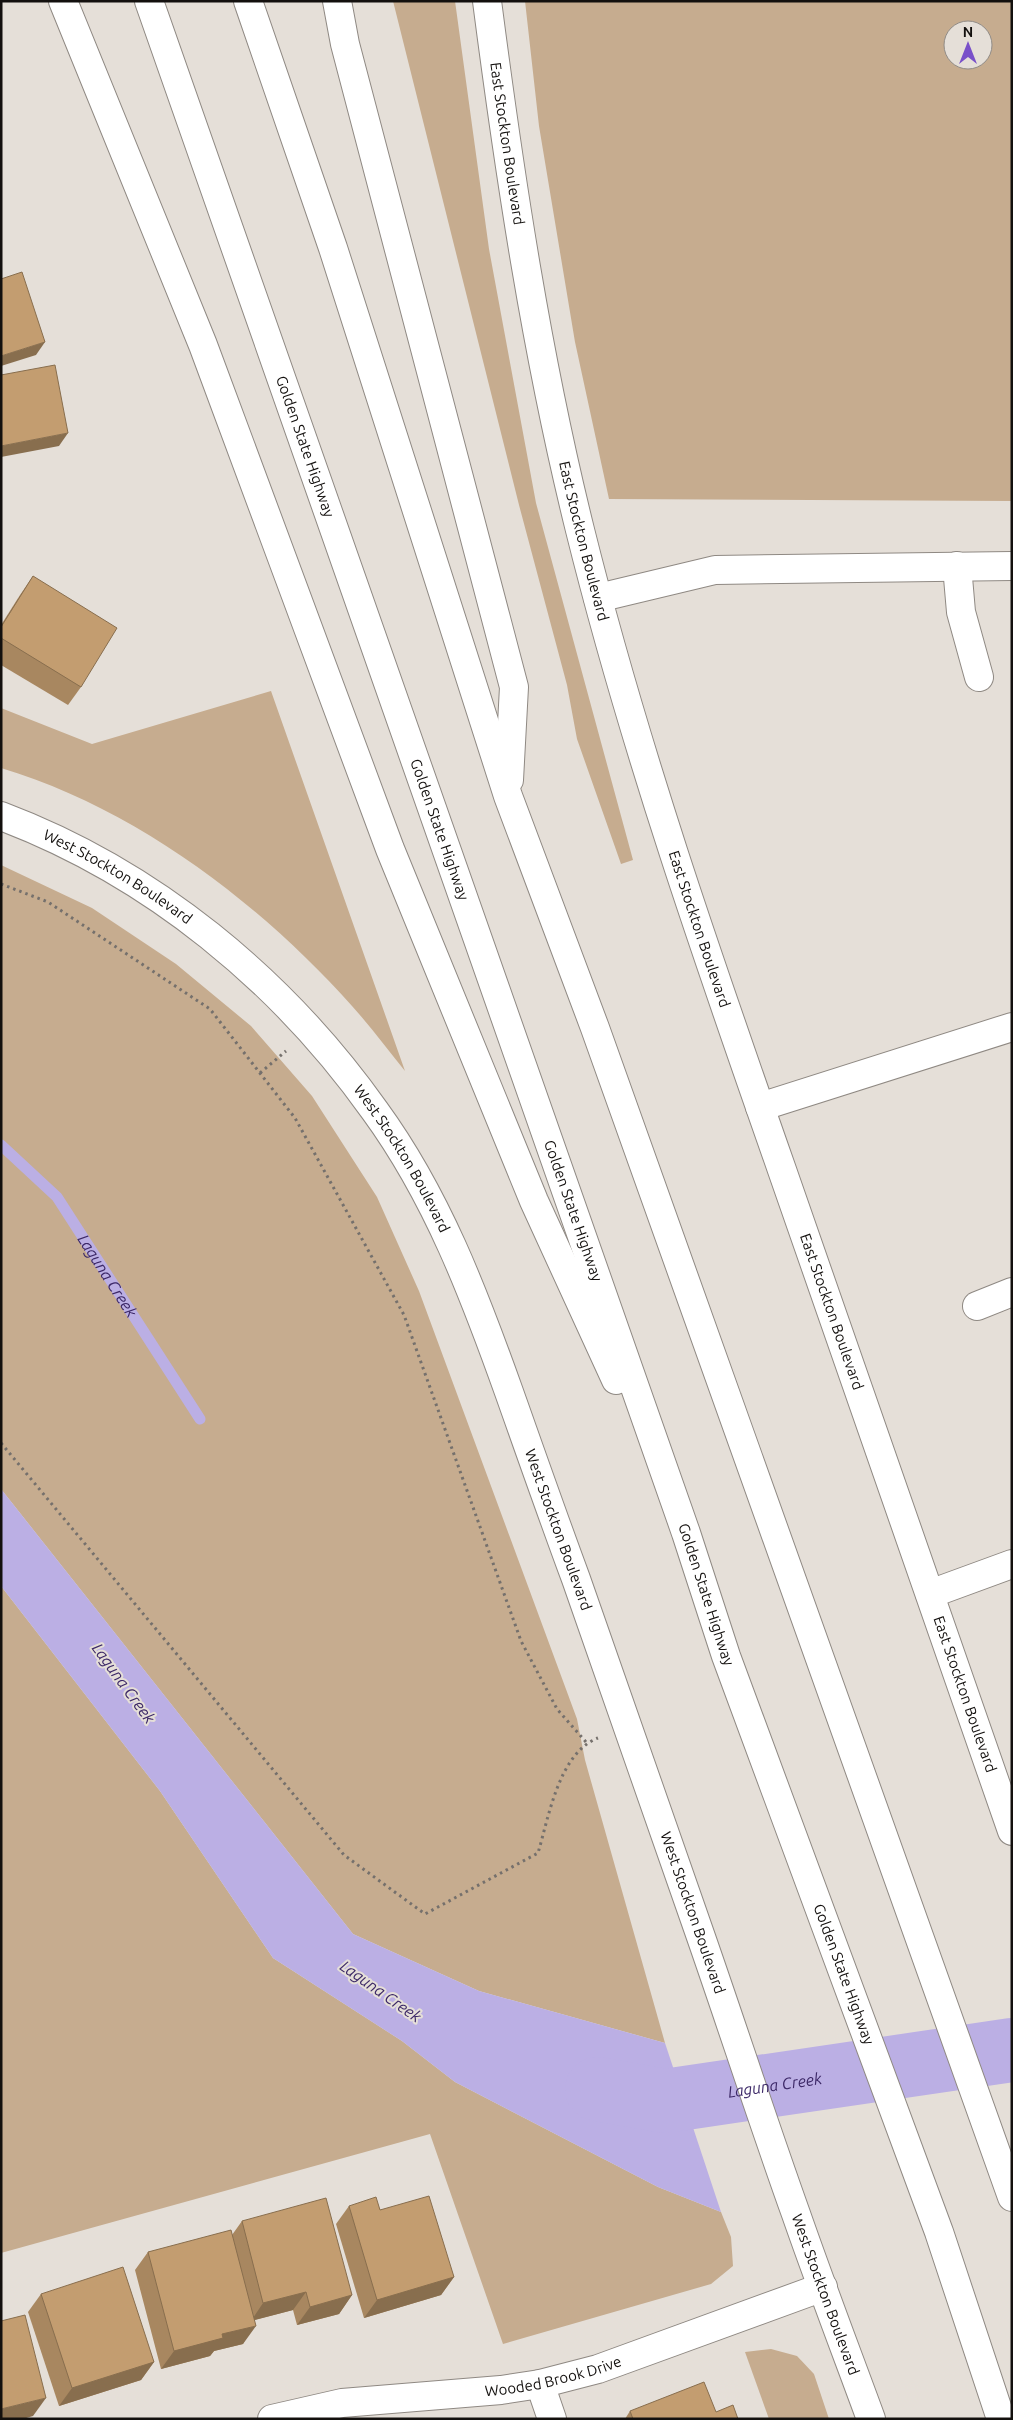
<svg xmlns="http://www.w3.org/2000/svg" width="1013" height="2420" font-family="Ubuntu,sans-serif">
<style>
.green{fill:#c6ac8f;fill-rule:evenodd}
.water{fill:#bbafe4}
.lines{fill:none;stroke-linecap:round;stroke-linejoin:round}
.stream{stroke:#bbafe4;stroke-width:11}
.river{stroke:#bbafe4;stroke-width:64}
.minor-casing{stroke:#8f8983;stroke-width:30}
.highway-casing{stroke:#8f8983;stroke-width:30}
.path{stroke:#75706c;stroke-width:3;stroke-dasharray:2.5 4;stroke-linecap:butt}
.minor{stroke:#fff;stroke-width:28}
.highway{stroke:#fff;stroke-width:28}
.wall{fill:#a88760}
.shaded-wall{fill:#886e4e}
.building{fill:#c39d70;stroke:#886e4e}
.labels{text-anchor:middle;stroke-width:4;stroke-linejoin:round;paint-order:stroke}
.street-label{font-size:15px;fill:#13100e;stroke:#e5dfd8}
.water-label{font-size:16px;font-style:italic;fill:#3c2867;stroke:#e5dfd8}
</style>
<rect width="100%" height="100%" fill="#e5dfd8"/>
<g class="green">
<polygon points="393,1 455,1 489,249 536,503 633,860 621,864 577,739 567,685 519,505"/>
<path d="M525 1H1012V501L609 499 575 342 539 126ZM953 30H983V60H953Z"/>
<path d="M271 691 405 1071C388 1050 371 1027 352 1006 260 903 135 808 1 768V708L92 744Z"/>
<polygon points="1,865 92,908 176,964 251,1026 312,1096 377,1197 419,1291 577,1719 585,1760 665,2043 479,1991 353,1934 1,1489"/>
<polygon points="1,1586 160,1791 273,1958 402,2041 455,2082 658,2187 721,2212 731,2237 733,2266 711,2284 503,2344 430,2134 1,2253"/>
<polygon points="771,2349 797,2356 814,2374 829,2419 769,2419 745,2352"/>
</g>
<polygon class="water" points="1,1489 353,1934 479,1991 665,2043 721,2212 658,2187 455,2082 402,2041 273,1958 160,1791 1,1586"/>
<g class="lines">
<path class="stream" id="s1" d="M1 1145 57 1197 200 1419"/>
<path class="river" id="s2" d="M597 2089 665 2101 1012 2050"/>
<defs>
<g id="minor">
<path id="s3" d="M487 1C510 178 537 357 580 530 634 747 708 959 782 1170 859 1390 936 1610 1012 1831"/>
<polyline points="957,566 961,612 979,677"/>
<polyline points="598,598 715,570 1012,566"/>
<path id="s4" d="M1 816C152 873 282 980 375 1111 437 1196 474 1294 509 1392 531 1454 553 1517 576 1579 618 1698 660 1817 701 1937 733 2029 763 2122 796 2214 820 2283 846 2351 871 2419"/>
<polyline points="760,1107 1012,1027"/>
<polyline points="977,1306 1012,1292"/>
<polyline points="930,1594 1012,1564"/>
<polyline points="540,2384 552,2419"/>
<path id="s5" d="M272 2419 342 2403 501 2390 540 2384 598 2369 823 2287"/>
</g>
<g id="highway">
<polyline points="63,1 203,345 390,849 534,1201 616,1380"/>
<path id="s6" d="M149 1 686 1533 726 1656 939 2232 1001 2419"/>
<polyline points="248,1 333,248 508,796 595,1028 1012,2197"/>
<polyline points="337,1 345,44 514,687 509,780"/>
</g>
</defs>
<use href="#minor" class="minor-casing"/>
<use href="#highway" class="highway-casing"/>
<g class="path">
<polyline points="1,884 48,902 210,1009 295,1118 404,1315 521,1641 557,1709 586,1742"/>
<polyline points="260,1073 286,1051"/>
<path d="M1 1443 344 1855 425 1914 538 1853C549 1816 559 1753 598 1738"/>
</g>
<use href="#minor" class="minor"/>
<use href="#highway" class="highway"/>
</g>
<g class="wall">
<polygon points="33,576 81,687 68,705 1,665 1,625 20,595"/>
<polygon points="349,2206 380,2210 454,2277 441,2295 364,2318 336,2224"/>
<polygon points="242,2221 352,2295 339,2314 297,2325 293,2310 254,2320 243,2344 214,2351 210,2356 161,2369 135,2270 148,2252 232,2235"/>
<polygon points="41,2294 154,2362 141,2380 59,2406 28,2312"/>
<polygon points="630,2411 716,2412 738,2419 625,2419"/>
</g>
<g class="shaded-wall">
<polygon points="45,342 36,355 1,366 1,356"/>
<polygon points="68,433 59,446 1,457 1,446"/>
<polygon points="454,2277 441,2295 364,2318 377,2300"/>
<polygon points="306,2292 293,2310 251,2321 263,2303"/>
<polygon points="352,2295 339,2314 297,2325 310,2307"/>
<polygon points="256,2326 243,2344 214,2351 210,2356 161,2369 174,2351 222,2334"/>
<polygon points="154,2362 141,2380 59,2406 72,2388"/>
<polygon points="46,2398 33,2416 23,2419 1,2419 1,2409"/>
</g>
<g class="building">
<polygon points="22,272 45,342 1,356 1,279"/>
<polygon points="55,365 68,433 1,446 1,375"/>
<polygon points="33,576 117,628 81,687 1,638 1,627"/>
<polygon points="429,2196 454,2277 377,2300 349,2206 376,2197 380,2210"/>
<polygon points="326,2198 352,2295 310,2307 306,2292 263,2303 242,2221"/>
<polygon points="231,2230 256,2326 222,2334 223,2338 174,2351 148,2252"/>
<polygon points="123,2267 154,2362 72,2388 41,2294"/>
<polygon points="25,2315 46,2398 1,2409 1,2321"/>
<polygon points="704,2382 716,2412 733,2405 738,2419 633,2419 630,2411"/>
</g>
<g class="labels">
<g class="street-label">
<text dy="5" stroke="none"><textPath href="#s3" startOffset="144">East Stockton Boulevard</textPath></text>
<text dy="5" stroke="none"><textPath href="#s6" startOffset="472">Golden State Highway</textPath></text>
<text dy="5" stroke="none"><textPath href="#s3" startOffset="549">East Stockton Boulevard</textPath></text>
<text dy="5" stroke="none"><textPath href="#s6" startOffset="878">Golden State Highway</textPath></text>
<text dy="5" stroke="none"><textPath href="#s4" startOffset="132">West Stockton Boulevard</textPath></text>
<text dy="5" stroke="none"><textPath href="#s3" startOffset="954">East Stockton Boulevard</textPath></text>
<text dy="5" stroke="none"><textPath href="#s4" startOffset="538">West Stockton Boulevard</textPath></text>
<text dy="5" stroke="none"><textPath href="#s6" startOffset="1282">Golden State Highway</textPath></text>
<text dy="5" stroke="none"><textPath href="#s3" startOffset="1359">East Stockton Boulevard</textPath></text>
<text dy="5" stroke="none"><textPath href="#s4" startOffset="942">West Stockton Boulevard</textPath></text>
<text dy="5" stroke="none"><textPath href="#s6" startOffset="1688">Golden State Highway</textPath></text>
<text dy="5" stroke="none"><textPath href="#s3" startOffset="1764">East Stockton Boulevard</textPath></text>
<text dy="5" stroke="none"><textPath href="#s4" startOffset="1348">West Stockton Boulevard</textPath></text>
<text dy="5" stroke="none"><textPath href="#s6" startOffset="2092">Golden State Highway</textPath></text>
<text dy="5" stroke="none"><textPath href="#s4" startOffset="1752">West Stockton Boulevard</textPath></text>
<text dy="5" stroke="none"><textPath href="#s5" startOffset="285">Wooded Brook Drive</textPath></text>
</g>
<g class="water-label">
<text dy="6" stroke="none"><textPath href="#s1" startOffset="170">Laguna Creek</textPath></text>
<text transform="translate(124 1683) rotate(54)" y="6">Laguna Creek</text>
<text transform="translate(381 1991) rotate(35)" y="6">Laguna Creek</text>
<text dy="6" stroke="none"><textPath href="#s2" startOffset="180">Laguna Creek</textPath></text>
</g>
</g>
<rect width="1013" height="2420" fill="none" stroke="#13100e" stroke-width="5"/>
<g transform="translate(968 45)"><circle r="24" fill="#e5dfd8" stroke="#918c87"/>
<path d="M0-4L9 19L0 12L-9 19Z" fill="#7950c9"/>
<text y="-8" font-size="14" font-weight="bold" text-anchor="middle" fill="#13100e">N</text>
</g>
</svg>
